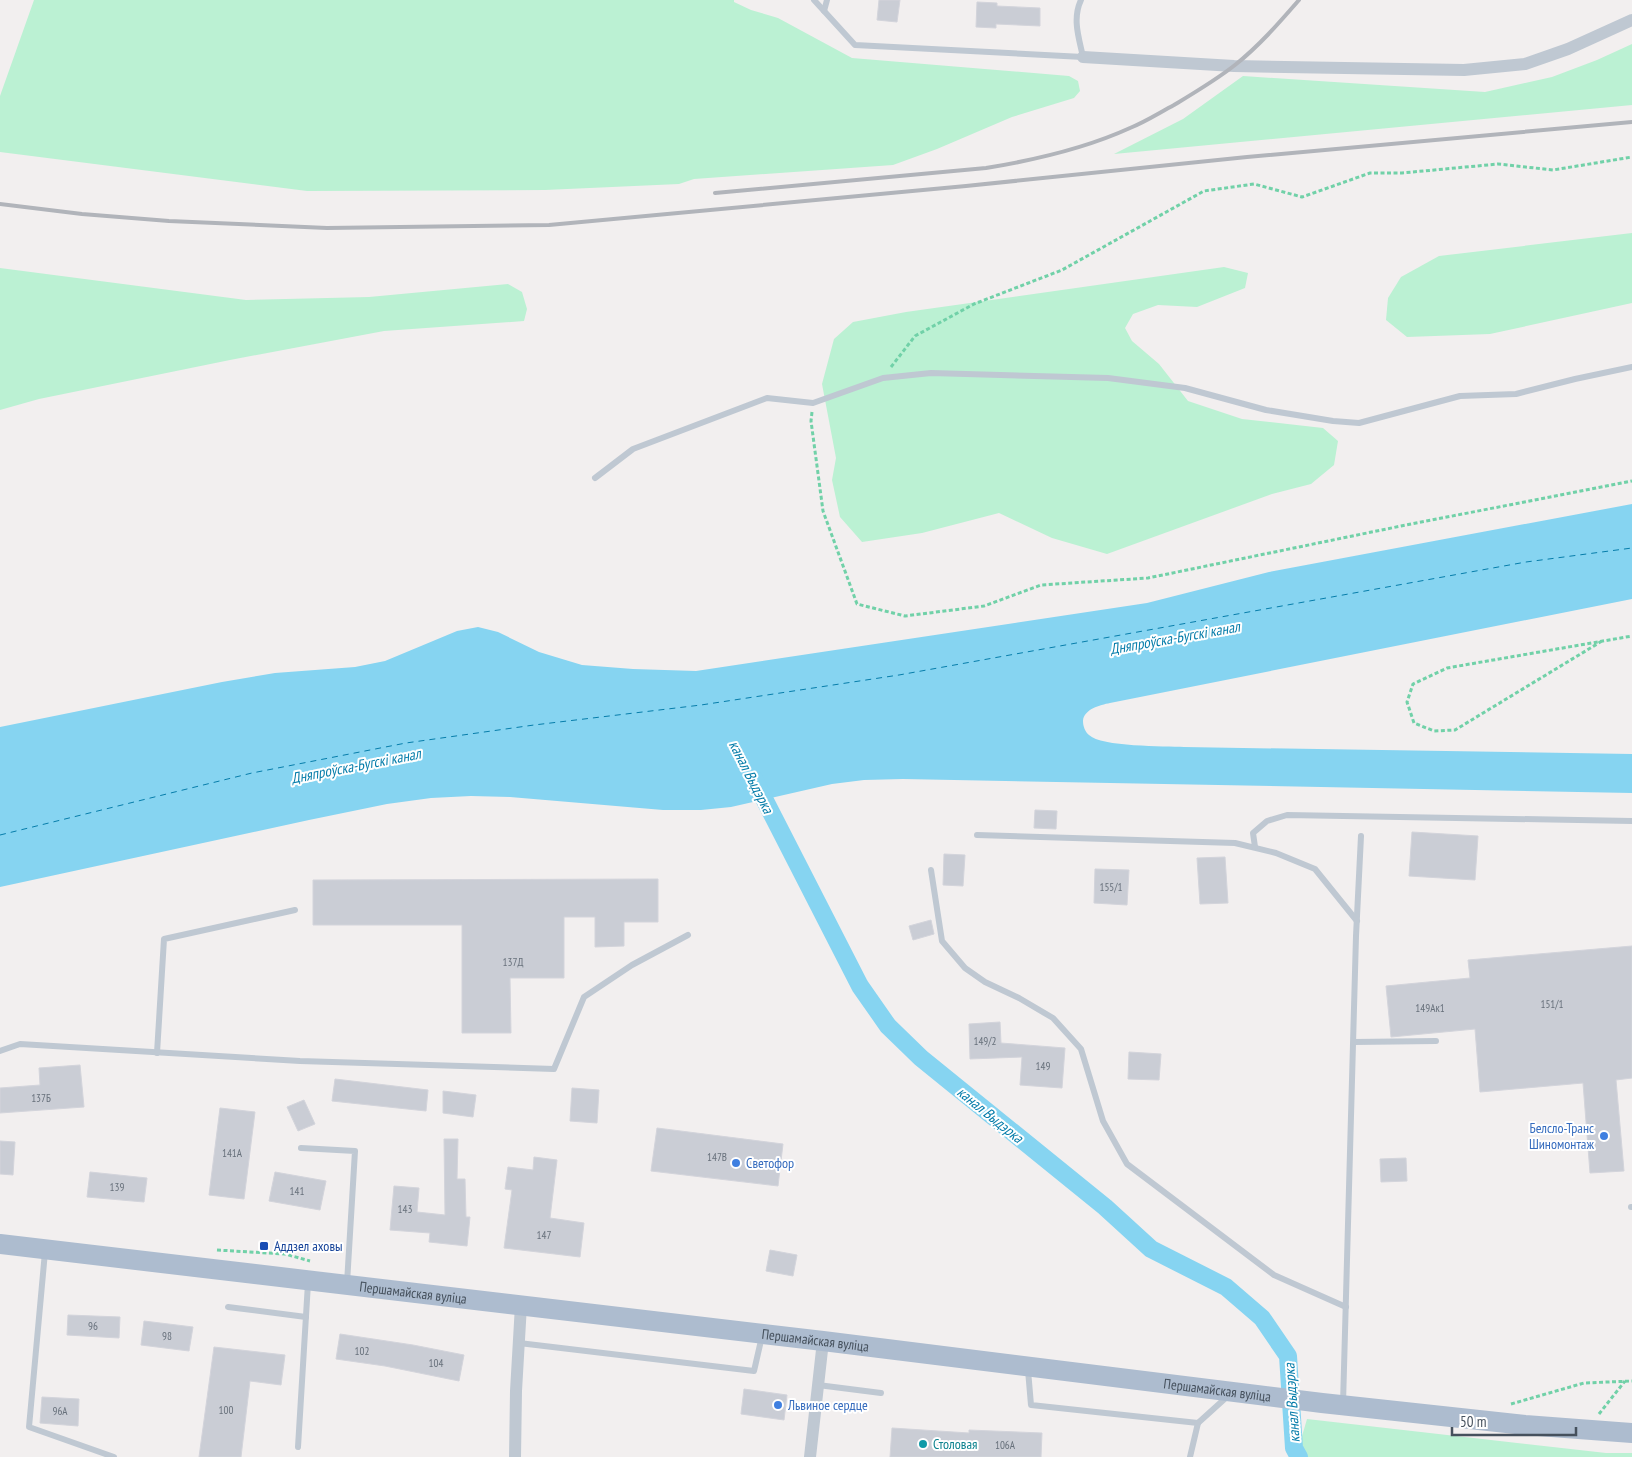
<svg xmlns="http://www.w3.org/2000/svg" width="1632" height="1457" font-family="'PT Sans Narrow',sans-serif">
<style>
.green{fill:#bbf1d3}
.water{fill:#86d4f1}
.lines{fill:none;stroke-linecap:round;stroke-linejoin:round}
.canal{stroke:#86d4f1;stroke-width:18}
.ferry{stroke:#067daa;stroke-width:1;stroke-dasharray:6 5;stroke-linecap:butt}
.building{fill:#cacdd5;stroke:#d3d4db}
.path{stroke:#71d1a8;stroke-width:3;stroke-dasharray:4 2.5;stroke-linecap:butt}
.service{stroke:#bfc8d2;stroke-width:6}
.minor{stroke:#bfc8d2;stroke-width:12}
.primary{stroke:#adbccf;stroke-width:20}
.rail{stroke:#b1b4ba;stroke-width:4}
.shop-dot{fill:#3f7fe0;stroke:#fff;stroke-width:2}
.transit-dot{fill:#1a4fb4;stroke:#fff;stroke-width:2}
.culture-dot{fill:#0f9aa8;stroke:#fff;stroke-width:2}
.labels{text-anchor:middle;stroke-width:4;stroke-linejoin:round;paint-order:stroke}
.number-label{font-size:11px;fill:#67707b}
.shop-label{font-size:14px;fill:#366cbe;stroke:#fff;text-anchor:start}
.transit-label{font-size:14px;fill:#164399;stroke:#fff;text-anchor:start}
.street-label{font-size:14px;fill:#46515d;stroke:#fff}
.culture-label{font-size:14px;fill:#0d838f;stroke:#fff;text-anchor:start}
.water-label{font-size:15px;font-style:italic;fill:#067daa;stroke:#fff}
</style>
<rect width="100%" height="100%" fill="#f2efef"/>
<g class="green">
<polygon points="34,0 734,0 734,2 751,10 778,18 852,58 1069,76 1078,81 1080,91 1074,98 1012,117 937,149 893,165 694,179 679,184 545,190 307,191 0,152 0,96"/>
<polygon points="1632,44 1632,105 1114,154 1183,119 1243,76 1485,92 1552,77 1597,60"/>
<polygon points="1632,233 1632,303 1490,334 1407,337 1386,320 1388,298 1401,277 1439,256"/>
<polygon points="1224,267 1248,273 1245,288 1197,307 1158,305 1133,314 1125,328 1132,341 1159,364 1188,401 1242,419 1323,428 1338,441 1334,465 1311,484 1272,494 1107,554 1052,538 999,513 922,533 862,542 840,517 832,480 836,458 822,384 834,339 853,322 906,312"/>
<polygon points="0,268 246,300 369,297 508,284 522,292 527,309 524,321 384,331 230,360 39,399 0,410"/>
<polygon points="1307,1419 1606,1453 1632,1453 1632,1457 1308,1457 1300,1443"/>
</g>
<path class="water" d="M1632 504V599L1110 703C1100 705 1084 709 1083 721 1083 726 1085 732 1089 735 1101 747 1165 746 1184 747L1632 754V793L903 779 864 780 832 784 731 807 701 810H663L510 797 471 796 431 798 387 804 309 820 0 887V727L222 682 275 673 355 667 385 661 457 631 478 627 498 632 539 652 582 665 633 669 696 671 1147 603 1269 572Z"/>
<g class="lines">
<polyline class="canal" points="754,779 860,986 888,1026 921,1058 1105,1207 1151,1249 1226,1287 1262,1318 1288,1356 1294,1448 1299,1457"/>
<polyline class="ferry" points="0,835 252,773 406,743 534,725 701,705 899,675 1526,562 1632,548"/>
</g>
<g class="building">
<polygon points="879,0 900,0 897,22 877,20"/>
<polygon points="977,2 997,3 997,6 1040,8 1040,26 996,24 996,28 976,27"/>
<polygon points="1035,810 1057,811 1056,829 1034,828"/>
<polygon points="1412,832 1478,836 1475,880 1409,876"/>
<polygon points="944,854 965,855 963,886 943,885"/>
<polygon points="1225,857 1228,903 1200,904 1197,858"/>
<polygon points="1095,869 1129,870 1127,905 1094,903"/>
<polygon points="658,879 658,922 624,922 624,946 595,947 595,917 564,917 564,978 510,978 511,1033 462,1033 462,925 313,925 313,880"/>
<polygon points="931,920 934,934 913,940 909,926"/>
<polygon points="1632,946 1632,1078 1616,1080 1624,1171 1590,1173 1583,1083 1480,1092 1475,1029 1391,1037 1386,986 1470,978 1468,960"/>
<polygon points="1000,1022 1001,1043 1065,1048 1062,1088 1020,1085 1022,1057 970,1059 969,1024"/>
<polygon points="1129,1052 1161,1054 1159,1080 1128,1079"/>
<polygon points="80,1065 84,1107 0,1113 0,1088 40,1085 39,1068"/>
<polygon points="335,1079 428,1090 426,1111 332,1101"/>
<polygon points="572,1088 599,1090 597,1123 570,1121"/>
<polygon points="443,1091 476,1095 473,1117 443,1113"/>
<polygon points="304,1100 315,1124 298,1131 287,1107"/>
<polygon points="220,1108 255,1112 244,1199 209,1195"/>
<polygon points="657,1128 783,1144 778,1186 651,1171"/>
<polygon points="444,1139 458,1139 457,1179 465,1179 466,1217 470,1217 467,1246 429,1242 430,1233 390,1230 394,1186 419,1188 417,1212 445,1215"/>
<polygon points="0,1141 15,1142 13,1175 0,1174"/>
<polygon points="534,1157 557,1160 550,1218 584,1223 580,1257 504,1248 512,1190 505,1189 508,1167 533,1170"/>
<polygon points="1406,1158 1407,1181 1381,1182 1380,1159"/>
<polygon points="90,1172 147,1178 144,1202 87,1197"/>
<polygon points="275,1172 326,1181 320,1210 269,1201"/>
<polygon points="770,1250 797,1255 793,1276 766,1271"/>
<polygon points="68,1315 120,1317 119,1338 67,1335"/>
<polygon points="144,1321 193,1327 189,1351 141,1345"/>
<polygon points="340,1334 413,1345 464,1355 459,1381 385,1366 336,1359"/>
<polygon points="214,1347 285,1355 281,1385 250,1381 241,1457 199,1457"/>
<polygon points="744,1389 787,1395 784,1420 741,1414"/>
<polygon points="42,1397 79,1399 78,1426 40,1423"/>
<polygon points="892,1428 969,1433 969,1430 1042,1433 1041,1457 890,1457"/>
</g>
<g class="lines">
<g class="path">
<polyline points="891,367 915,336 974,304 1062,270 1204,191 1254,184 1302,197 1370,173 1402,173 1498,164 1553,170 1632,157"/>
<polyline points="812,412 811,421 823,511 857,604 905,616 984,606 1041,585 1148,578 1401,526 1632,481"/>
<polyline points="1602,641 1455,730 1434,731 1414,723 1407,702 1413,684 1447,668 1632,636"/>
<polyline points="217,1250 285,1254 310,1261"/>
<polyline points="1511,1404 1584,1383 1632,1381"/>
<polyline points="1599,1414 1625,1381"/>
</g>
<g class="service">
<path d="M814 0 855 45 1083 57C1079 38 1072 19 1081 0"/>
<polyline points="824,11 827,0"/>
<polyline points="595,478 633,449 767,398 813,403 883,378 931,373 1108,378 1185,388 1266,410 1333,421 1359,423 1460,396 1516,394 1575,379 1632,367"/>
<polyline points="977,835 1235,843 1276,853 1315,869 1357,921"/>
<polyline points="1255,847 1253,833 1267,821 1287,815 1632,821"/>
<polyline points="931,870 942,941 965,968 985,982 1019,998 1053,1018 1081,1049 1103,1121 1127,1164 1274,1275 1346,1307"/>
<polyline points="1354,1042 1436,1041"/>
<polyline points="0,1051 20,1044 300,1061 554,1069 584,997 632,965 688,935"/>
<polyline points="157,1053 164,939 295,910"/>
<polyline points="301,1148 355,1151 347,1283"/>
<polyline points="1631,1207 1632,1207"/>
<polyline points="45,1252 29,1427 114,1457"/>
<polyline points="228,1307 306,1317"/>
<polyline points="519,1343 754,1371 762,1336"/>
<polyline points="1028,1370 1031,1405 1198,1423 1229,1395"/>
<polyline points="818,1385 881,1393"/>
<polyline points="1343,1404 1356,936 1361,836"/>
<polyline points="298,1447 308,1283"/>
<polyline points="1190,1457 1198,1423"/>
</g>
<g class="minor">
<polyline points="1083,57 1234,66 1464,70 1525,64 1568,49 1632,20"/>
<polyline points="515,1457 516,1391 521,1305"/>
<polyline points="810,1457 823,1341"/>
</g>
<path class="primary" id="s1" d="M0 1244 823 1341 1322 1403 1525 1425 1632 1433"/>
<g class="rail">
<path d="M715 193 986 168C1035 160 1084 149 1130 128 1145 122 1159 113 1174 105 1194 93 1216 80 1235 65 1259 46 1279 23 1299 0"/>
<polyline points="0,204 82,214 169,221 327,228 549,225 966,186 1247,157 1632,122"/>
</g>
</g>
<g class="shop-dot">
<circle cx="1604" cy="1136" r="5"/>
<circle cx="736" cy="1163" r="5"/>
<circle cx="778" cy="1405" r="5"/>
</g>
<rect class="transit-dot" x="259" y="1241" width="10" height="10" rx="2.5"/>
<circle class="culture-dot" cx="923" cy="1444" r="5"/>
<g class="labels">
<g class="number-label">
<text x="1111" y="891">155/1</text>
<text x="513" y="966">137Д</text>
<text x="1552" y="1008">151/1</text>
<text x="1430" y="1012">149Ак1</text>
<text x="985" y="1045">149/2</text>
<text x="1043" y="1070">149</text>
<text x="41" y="1102">137Б</text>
<text x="232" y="1157">141А</text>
<text x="717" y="1161">147В</text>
<text x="117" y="1191">139</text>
<text x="297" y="1195">141</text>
<text x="405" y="1213">143</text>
<text x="544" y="1239">147</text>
<text x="93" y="1330">96</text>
<text x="167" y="1340">98</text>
<text x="362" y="1355">102</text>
<text x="436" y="1367">104</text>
<text x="226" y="1414">100</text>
<text x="60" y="1415">96А</text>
<text x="1005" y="1449">106А</text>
</g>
<g class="shop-label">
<text x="1594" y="1133" text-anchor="end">Белсло-Транс<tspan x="1594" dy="16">Шиномонтаж</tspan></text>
<text x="746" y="1168">Светофор</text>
<text x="788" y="1410">Львиное сердце</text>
</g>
<g class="transit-label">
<text x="274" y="1251">Аддзел аховы</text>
</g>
<g class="street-label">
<text dy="5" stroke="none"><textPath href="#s1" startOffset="416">Першамайская вуліца</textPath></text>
<text dy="5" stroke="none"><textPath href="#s1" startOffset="821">Першамайская вуліца</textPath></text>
<text dy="5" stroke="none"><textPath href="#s1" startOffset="1226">Першамайская вуліца</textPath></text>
</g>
<g class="culture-label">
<text x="933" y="1449">Столовая</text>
</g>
<g class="water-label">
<text transform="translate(1175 638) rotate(-10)" y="5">Дняпроўска-Бугскі канал</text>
<text transform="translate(356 766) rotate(-11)" y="5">Дняпроўска-Бугскі канал</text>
<text transform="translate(751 777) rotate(63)" y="5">канал Выдэрка</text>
<text transform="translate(990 1115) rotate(39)" y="5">канал Выдэрка</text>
<text transform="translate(1292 1403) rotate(-94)" y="5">канал Выдэрка</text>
</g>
</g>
<path d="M1452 1427v8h124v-8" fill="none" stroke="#46515d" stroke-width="2.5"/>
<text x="1460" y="1427" font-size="15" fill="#46515d" stroke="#ffffff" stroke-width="4" paint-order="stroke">50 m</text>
</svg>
